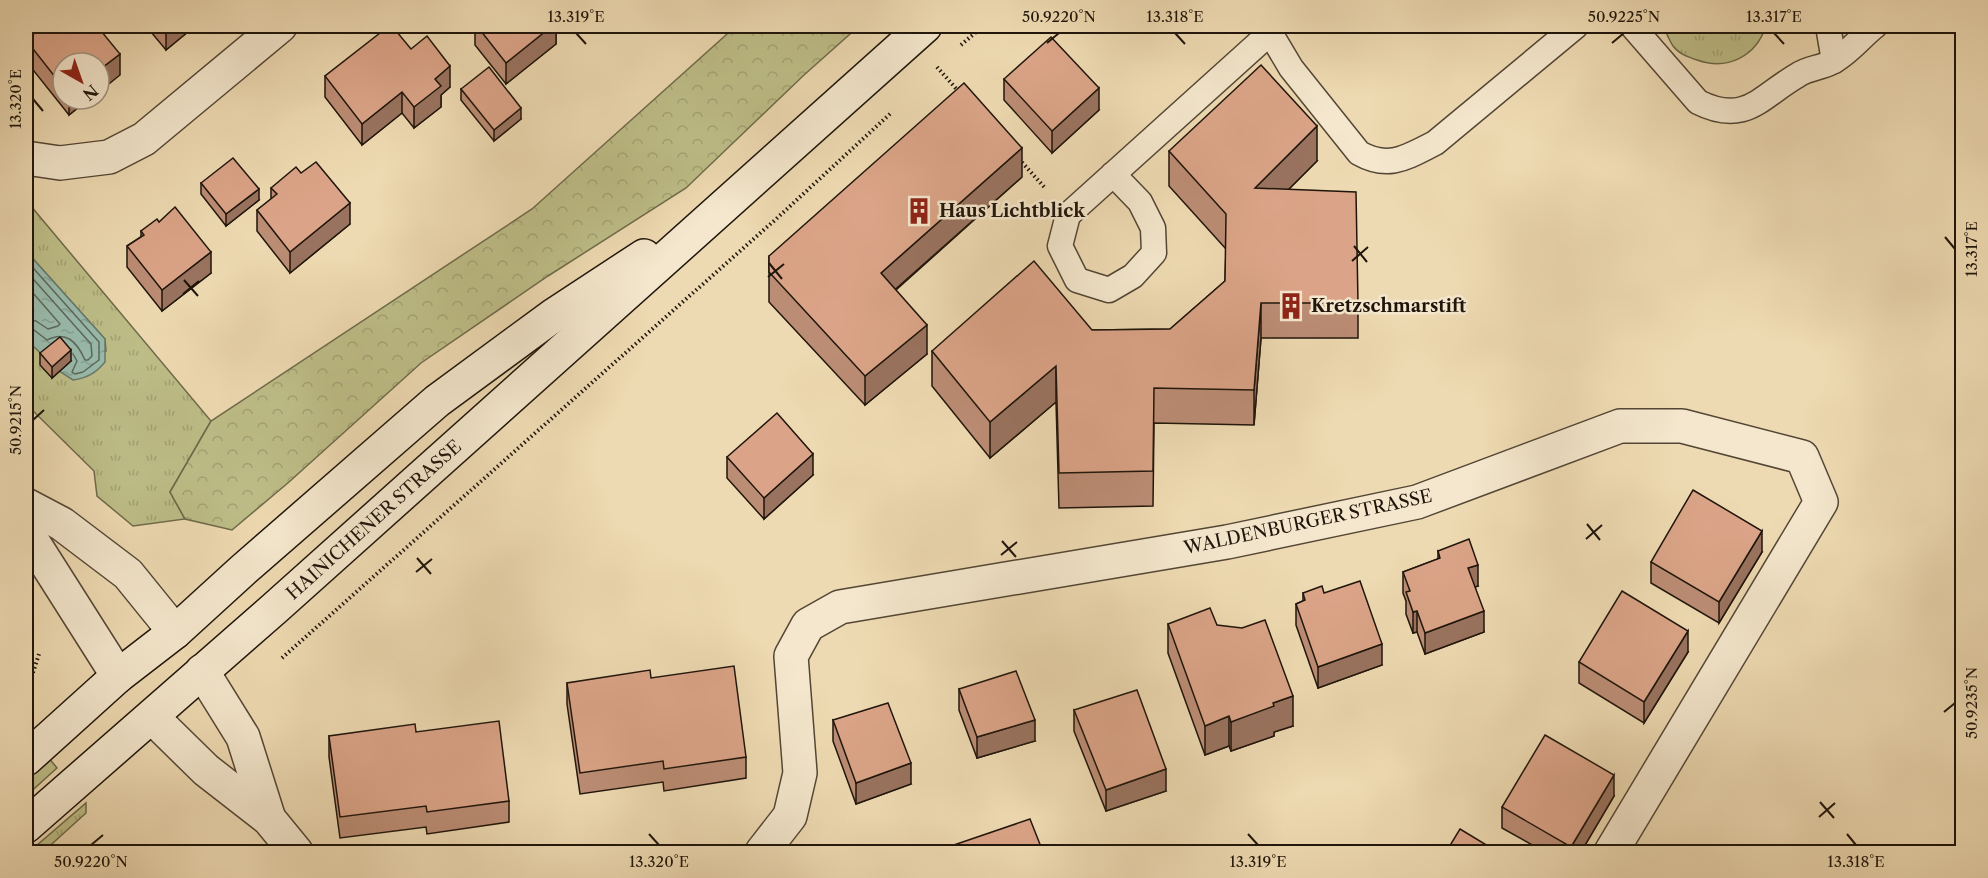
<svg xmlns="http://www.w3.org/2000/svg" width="1988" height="878" font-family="'Libre Caslon Text',serif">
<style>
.grass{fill:url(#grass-tufts);stroke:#6e6a4a;stroke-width:1.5}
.forest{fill:url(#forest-crowns);stroke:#6e6a4a;stroke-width:1.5}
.water{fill:url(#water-ripples);stroke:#68796c;stroke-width:1.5}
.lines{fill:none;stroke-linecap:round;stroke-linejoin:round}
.shore{stroke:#5c685c;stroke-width:1.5}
.service-casing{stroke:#534635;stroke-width:27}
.minor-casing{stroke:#534635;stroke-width:36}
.secondary-casing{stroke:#1f150b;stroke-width:36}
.path{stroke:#1f150b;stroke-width:4;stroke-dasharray:1.5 3;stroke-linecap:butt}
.service{stroke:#f4e7cd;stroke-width:24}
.minor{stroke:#f4e7cd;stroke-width:33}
.secondary{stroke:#f4e7cd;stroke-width:33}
.wall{fill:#bc8d75;stroke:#1f150b;stroke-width:1.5}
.shaded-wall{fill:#99735f;stroke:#1f150b;stroke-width:1.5}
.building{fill:#dba488;stroke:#1f150b;stroke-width:1.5}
.ticks{fill:none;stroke:#1f150b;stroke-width:2}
.labels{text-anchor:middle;stroke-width:5;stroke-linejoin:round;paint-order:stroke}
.poi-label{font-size:18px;font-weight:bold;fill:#1f150b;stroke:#f4e7cd;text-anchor:start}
.street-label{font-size:18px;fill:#1f150b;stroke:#f4e7cd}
.neatline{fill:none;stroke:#1f150b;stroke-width:2}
.ticks-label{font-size:15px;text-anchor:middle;fill:#1f150b}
</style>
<defs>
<pattern id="grass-tufts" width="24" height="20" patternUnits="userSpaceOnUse" patternTransform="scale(1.5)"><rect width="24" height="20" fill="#bebe88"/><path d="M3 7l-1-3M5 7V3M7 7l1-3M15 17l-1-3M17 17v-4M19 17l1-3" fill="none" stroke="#a3a274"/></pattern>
<pattern id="forest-crowns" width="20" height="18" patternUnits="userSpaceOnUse" patternTransform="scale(1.5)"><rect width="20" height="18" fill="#bebe88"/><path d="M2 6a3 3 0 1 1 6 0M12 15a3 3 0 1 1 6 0" fill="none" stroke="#a3a274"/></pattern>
<pattern id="water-ripples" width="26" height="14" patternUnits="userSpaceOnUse" patternTransform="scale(1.5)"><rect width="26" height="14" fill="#99bbac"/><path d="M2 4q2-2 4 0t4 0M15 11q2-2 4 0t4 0" fill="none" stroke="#83a093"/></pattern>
</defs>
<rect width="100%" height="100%" fill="#eedab2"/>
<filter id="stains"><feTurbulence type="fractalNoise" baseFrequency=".00333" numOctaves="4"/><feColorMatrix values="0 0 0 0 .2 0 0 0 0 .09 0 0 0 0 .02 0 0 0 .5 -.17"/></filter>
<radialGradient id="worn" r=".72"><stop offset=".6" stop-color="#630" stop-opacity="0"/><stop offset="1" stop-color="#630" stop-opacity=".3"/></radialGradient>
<g class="grass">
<path d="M1663 26H1766C1756 56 1728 71 1697 60 1688 57 1679 54 1673 46 1669 40 1666 32 1663 26Z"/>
<polygon points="26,204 30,205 211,421 170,492 185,519 133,526 97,496 94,471 26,404 26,339 47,359 71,361 60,371 106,351 105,339 26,251"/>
<polygon points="48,757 57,768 26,796 26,777"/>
<polygon points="86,803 86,813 43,852 29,852"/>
</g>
<polygon class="forest" points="736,26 859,26 804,75 686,188 548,276 421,363 289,482 232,530 185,519 170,492 211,421 532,209"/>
<path class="water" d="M26 251 105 339V362C96 373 87 378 73 380L59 371 26 339Z"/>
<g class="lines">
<g class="shore">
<polyline points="26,260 99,342 99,360 83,372 75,374 72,372 77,361 73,354"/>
<path d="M26 271 91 344 92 356 88 360H85C77 342 66 330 47 340L34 330 26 328"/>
<polyline points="26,285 60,324 58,326 48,329 36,321 26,319"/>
</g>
<defs>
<g id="service">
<path d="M1266 26 1291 68 1359 153C1389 170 1407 157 1435 143L1576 26"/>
<path d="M1632 26 1698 102C1746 126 1761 96 1798 75 1808 68 1821 68 1832 62 1848 54 1861 37 1875 26"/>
<polyline points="1828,26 1834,61"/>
<polyline points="1113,174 1140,202 1153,228 1154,253 1133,276 1109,290 1077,280 1060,246 1068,215 1271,32"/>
</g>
<g id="minor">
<polyline points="26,158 60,163 109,157 144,139 280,26"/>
<polyline points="26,505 62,524 128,574 175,632"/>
<polyline points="26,531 118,676"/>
<polyline points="202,671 243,737 269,819"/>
<polyline points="152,717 206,770 269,819 296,852"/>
<polyline points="762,852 790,816 800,773 791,656 808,625 840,607 1227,542 1417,502 1620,426 1682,426 1802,457 1821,502 1611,852"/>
</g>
<g id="secondary">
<polyline points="26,759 118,676 175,632 243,570 437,401 554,315 644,256"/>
<polyline points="26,826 275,608 925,26"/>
</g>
</defs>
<use href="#service" class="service-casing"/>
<use href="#minor" class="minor-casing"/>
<use href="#secondary" class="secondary-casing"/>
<g class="path">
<polyline points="961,45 983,26"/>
<polyline points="937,67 960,93"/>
<polyline points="1019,159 1046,189"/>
<polyline points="282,658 775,220 891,113"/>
<polyline points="26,694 39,654"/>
</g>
<use href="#service" class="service"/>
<use href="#minor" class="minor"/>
<use href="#secondary" class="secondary"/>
</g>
<g class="wall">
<polygon points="146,26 195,26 166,50"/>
<polygon points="475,26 556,26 556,44 506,84 475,45"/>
<polygon points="26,40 120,75 63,63 63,99 89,99 69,115 26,61"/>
<polygon points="411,49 450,87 441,95 441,107 414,128 402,113 362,145 325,97 325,76"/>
<polygon points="1004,79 1099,110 1052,153 1004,100"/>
<polygon points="461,89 521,119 494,141 461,100"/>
<polygon points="1169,151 1317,161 1289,189 1358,303 1358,338 1261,338 1254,425 1154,423 1153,506 1059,508 1056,402 990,458 932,386 932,351 1092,330 1170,329 1225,281 1226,249 1169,186"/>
<polygon points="301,173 350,224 290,273 257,231 257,210 271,199 271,188"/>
<polygon points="1022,177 896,290 927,354 865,405 769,302 769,256"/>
<polygon points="201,183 259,200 226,226 201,194"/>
<polygon points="141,231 211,273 162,311 127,267 127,246 141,237"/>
<polygon points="40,353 71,361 52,378 40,365"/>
<polygon points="727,457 813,475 764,519 727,478"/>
<polygon points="1438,551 1478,586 1475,587 1484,632 1425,654 1417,632 1413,633 1406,614 1406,601 1403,593 1403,572 1438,559"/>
<polygon points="1762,552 1719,623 1651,583 1651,562"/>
<polygon points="1303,593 1324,593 1382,665 1318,688 1296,625 1296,604 1303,601"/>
<polygon points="1168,624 1217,625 1293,726 1274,732 1274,736 1231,751 1229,746 1205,755 1168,653"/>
<polygon points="1688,652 1644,723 1579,683 1579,662"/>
<polygon points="651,678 746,757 746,778 664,791 663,782 580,794 567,704 567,683"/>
<polygon points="959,689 1035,741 977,758 959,710"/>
<polygon points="1074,710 1166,791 1106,811 1074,731"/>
<polygon points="833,720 911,784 856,804 833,741"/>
<polygon points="416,732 509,801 509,822 427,834 426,827 340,838 329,757 329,736"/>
<polygon points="1614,796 1581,852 1545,852 1502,828 1502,807"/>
</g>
<g class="shaded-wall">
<polygon points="170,26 195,26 166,50 166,29"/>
<polygon points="552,26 556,26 556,44 506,84 506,63"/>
<polygon points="120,54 120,75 99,92 99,70"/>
<polygon points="450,66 450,87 441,95 441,107 414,128 414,107 435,79"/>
<polygon points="1099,88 1099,110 1052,153 1052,131"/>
<polygon points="402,92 402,113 362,145 362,124"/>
<polygon points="69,99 89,99 69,115"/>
<polygon points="521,108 521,119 494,141 494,130"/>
<polygon points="1317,126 1317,161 1255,223 1255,188"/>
<polygon points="1022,148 1022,177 881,302 881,273"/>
<polygon points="259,189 259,200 226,226 226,214"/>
<polygon points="350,203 350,224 290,273 290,252"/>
<polygon points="211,252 211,273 162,311 162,290"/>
<polygon points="1261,303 1261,338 1254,425 1254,390"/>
<polygon points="927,325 927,354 865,405 865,376"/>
<polygon points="71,350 71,361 52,378 52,367"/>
<polygon points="1056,366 1056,402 990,458 990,422"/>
<polygon points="813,454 813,475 764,519 764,498"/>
<polygon points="1762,531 1762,552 1719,623 1719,602"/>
<polygon points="1478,565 1478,586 1468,590 1468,568"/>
<polygon points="1417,611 1417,632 1413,633 1413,612"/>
<polygon points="1484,611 1484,632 1425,654 1425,633"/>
<polygon points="1688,631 1688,652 1644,723 1644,702"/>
<polygon points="1382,644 1382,665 1318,688 1318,667"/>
<polygon points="1293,696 1293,726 1274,732 1274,736 1231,751 1231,722 1273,703"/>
<polygon points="1229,716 1229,746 1205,755 1205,726"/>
<polygon points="1035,720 1035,741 977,758 977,737"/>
<polygon points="911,763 911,784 856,804 856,783"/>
<polygon points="1166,769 1166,791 1106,811 1106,790"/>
<polygon points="1614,775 1614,796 1581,852 1571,852 1571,847"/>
</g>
<g class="building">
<polygon points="44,26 97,26 120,54 99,70 99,63 63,63 63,87 26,40"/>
<polygon points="389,26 392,26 411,49 427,36 450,66 435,79 441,86 414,107 402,92 362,124 325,76"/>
<polygon points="477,26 552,26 506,63"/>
<polygon points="1051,37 1099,88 1052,131 1004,79"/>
<polygon points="1261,65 1317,126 1255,188 1356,192 1358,303 1261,303 1254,390 1154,388 1153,471 1059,473 1056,366 990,422 932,351 1034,261 1092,330 1170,329 1225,281 1226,214 1169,151"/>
<polygon points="489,67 521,108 494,130 461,89"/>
<polygon points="964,83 1022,148 881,273 927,325 865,376 769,272 769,256"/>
<polygon points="233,158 259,189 226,214 201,183"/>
<polygon points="316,162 350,203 290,252 257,210 277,194 271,188 296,167 301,173"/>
<polygon points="175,207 211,252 162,290 127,246 144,235 141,231 157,219 159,222"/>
<polygon points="60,337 71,350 52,367 40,353"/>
<polygon points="777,413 813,454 764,498 727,457"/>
<polygon points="1693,490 1762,531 1719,602 1651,562"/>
<polygon points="1469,539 1478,565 1468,568 1484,611 1425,633 1417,611 1413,612 1406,592 1410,591 1403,572 1440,558 1438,551"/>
<polygon points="1360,581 1382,644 1318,667 1296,604 1305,600 1303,593 1322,586 1324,593"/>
<polygon points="1622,591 1688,631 1644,702 1579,662"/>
<polygon points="1210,608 1217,625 1242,628 1265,620 1293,696 1273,703 1274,706 1231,722 1229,716 1205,726 1168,624"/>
<polygon points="734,666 746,757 664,769 663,761 580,773 567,683 650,670 651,678"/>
<polygon points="1016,671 1035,720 977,737 959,689"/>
<polygon points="1137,690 1166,769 1106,790 1074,710"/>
<polygon points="888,703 911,763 856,783 833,720"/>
<polygon points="499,721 509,801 427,812 426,806 340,817 329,736 415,724 416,732"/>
<polygon points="1545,735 1614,775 1571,847 1502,807"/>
<polygon points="1030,819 1043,852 950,852 948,847"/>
<polygon points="1460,829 1498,852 1446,852"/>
</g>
<path class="ticks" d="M576 33 586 44M1175 33 1185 44M1774 33 1784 44M1047 43 1059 33M1612 43 1624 33M33 99 43 111M1945 237 1955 249M1354 246 1367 262M1352 261 1368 247M769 263 782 279M768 277 784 264M184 280 198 296M183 294 199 281M33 420 44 410M1587 524 1600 540M1586 539 1602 525M1002 541 1016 557M1001 555 1017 542M417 558 431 574M416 572 432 559M1944 712 1955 703M1820 802 1834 818M1819 817 1835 803M649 834 659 845M1248 834 1258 845M1847 834 1856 845M91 845 103 835"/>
<defs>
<symbol id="building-bare" viewBox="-9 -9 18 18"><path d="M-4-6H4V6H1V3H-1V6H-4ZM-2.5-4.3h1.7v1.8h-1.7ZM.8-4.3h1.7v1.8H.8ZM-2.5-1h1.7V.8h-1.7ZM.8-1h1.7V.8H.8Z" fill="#8f2418" stroke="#f4e7cd" stroke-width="2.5" paint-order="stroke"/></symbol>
</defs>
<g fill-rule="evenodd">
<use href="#building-bare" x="900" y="192" width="38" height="38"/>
<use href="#building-bare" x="1272" y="287" width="38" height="38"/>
</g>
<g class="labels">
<g class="poi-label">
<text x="939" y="217">Haus Lichtblick</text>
<text x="1311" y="312">Kretzschmarstift</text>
</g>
<g class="street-label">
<text transform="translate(374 520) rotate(-42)" y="6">HAINICHENER STRASSE</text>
<text transform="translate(1308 522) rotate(-12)" y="6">WALDENBURGER STRASSE</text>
</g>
</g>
<rect width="1988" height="878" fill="none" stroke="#eedab2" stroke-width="66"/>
<g transform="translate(81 81) rotate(140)"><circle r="28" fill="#f4e7cd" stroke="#9f937f" stroke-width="1.5"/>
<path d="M0-4.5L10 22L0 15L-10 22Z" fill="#8f2418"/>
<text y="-9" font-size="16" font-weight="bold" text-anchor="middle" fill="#1f150b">N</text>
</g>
<rect x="33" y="33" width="1922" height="812" class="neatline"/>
<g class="ticks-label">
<text x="576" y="22">13.319°E</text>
<text x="1059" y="22">50.9220°N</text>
<text x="1175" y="22">13.318°E</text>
<text x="1624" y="22">50.9225°N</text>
<text x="1774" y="22">13.317°E</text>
<text transform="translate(16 99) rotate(-90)" y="5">13.320°E</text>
<text transform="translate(1972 249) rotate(-90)" y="5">13.317°E</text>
<text transform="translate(16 420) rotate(-90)" y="5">50.9215°N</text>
<text transform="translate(1972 703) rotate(-90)" y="5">50.9235°N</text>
<text x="91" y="867">50.9220°N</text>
<text x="659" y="867">13.320°E</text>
<text x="1258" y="867">13.319°E</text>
<text x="1856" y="867">13.318°E</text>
</g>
<rect width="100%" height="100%" filter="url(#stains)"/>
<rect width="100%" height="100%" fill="url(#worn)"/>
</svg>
